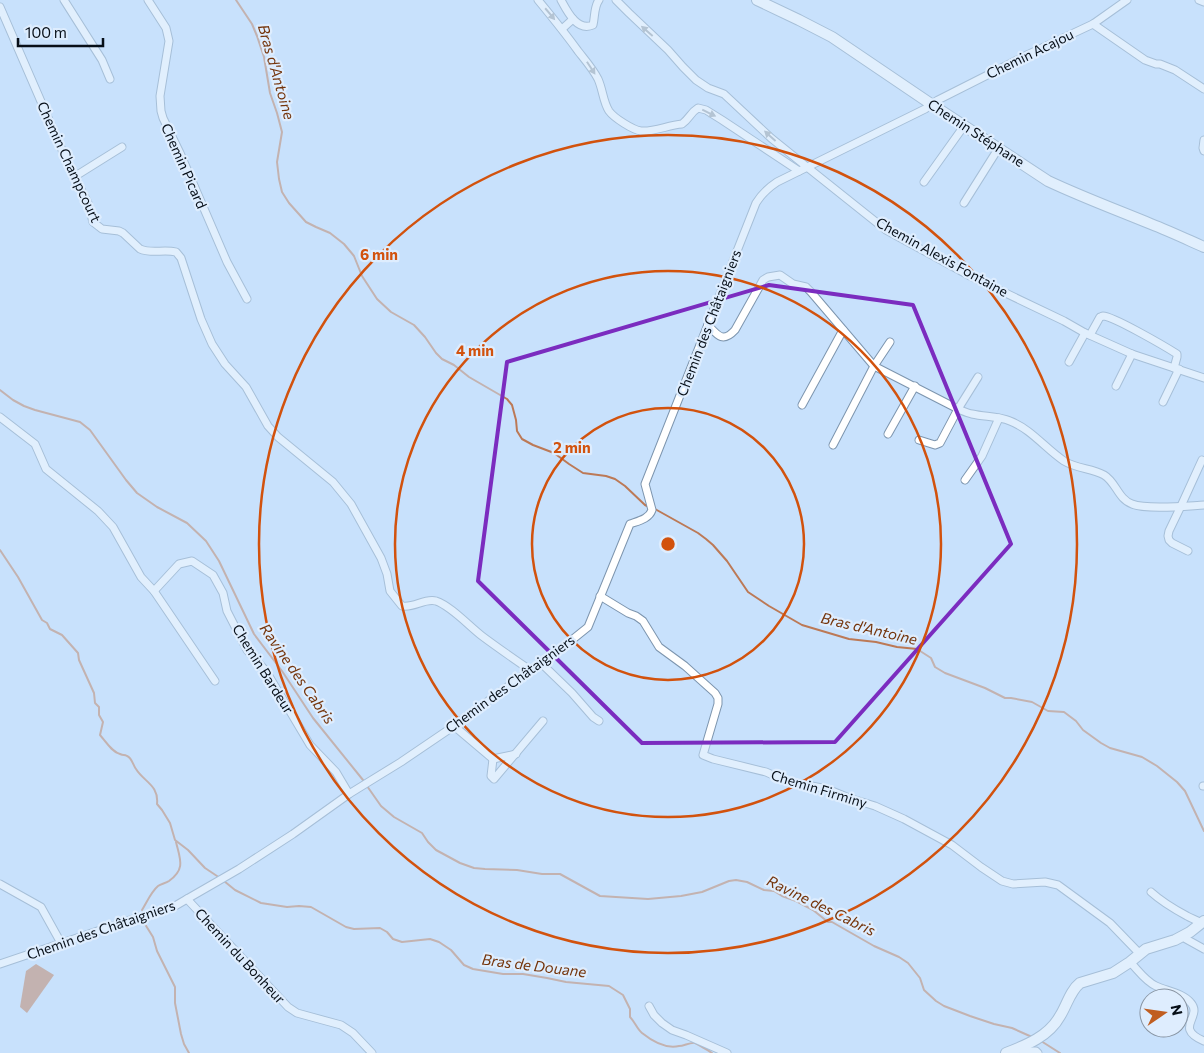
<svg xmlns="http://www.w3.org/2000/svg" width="1204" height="1053" font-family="Commissioner,sans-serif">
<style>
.water{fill:#bc7956}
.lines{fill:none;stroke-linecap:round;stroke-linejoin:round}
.stream{stroke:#bc7956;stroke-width:2}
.street-casing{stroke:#7d95ae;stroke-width:9}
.secondary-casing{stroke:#7d95ae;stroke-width:12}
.street{stroke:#fff;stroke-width:7}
.secondary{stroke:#fff;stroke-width:10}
.oneway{fill:#9c9fa3}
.marked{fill:none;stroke:#7b2cbf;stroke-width:4;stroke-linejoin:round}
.ring{fill:none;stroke:#d2520d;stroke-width:2.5}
.labels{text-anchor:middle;stroke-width:4.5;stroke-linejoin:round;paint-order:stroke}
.street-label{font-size:14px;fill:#070f18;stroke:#deedfe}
.water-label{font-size:15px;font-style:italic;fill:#74350c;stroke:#deedfe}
.centre{fill:#d2520d;stroke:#deedfe;stroke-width:2.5}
.ring-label{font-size:15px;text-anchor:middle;font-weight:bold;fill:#d2520d;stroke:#deedfe;stroke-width:4.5;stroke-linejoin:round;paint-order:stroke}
</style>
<rect width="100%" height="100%" fill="#c8e1fc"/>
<polygon class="water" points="36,964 54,975 27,1013 20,1007 26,971"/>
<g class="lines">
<g class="stream">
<polyline points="236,0 252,24 257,36 264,57 270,93 277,113 282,132 277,162 279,179 282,192 289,203 306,222 316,227 330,233 344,244 354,256 362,276 377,299 391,312 414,325 425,337 436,353 442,359 454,365 469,377 507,399 512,405 516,420 517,431 522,439 533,445 554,453 569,464 583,473 606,476 615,479 625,486 645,505 649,507"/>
<polyline points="0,390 13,400 24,406 35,410 80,422 90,430 126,480 137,493 157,507 187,523 206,541 219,561 254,634 282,671 313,718 363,780"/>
<polyline points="655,509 698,533 706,539 713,545 727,561 748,592 769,606 802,625 849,639 876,642 897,647 917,649 931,658 935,667 945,673 985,688 1005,698 1011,698 1032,702 1048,711 1064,712 1076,721 1083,730 1101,743 1110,748 1142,757 1157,766 1177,782 1185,791 1204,831"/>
<path d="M0 550 18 577 42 620 47 623 50 629 62 635 78 653 79 660 94 693 95 703 99 707V715L103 722 100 735C106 742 112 752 120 754 124 756 124 754 127 756 132 758 133 765 136 769 144 782 159 785 157 804L162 810 170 823 175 840 188 850 205 868 220 878"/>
<polyline points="367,786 381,806 394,817 422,833 428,842 436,850 460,863 474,868 485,869 517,870 542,874 560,874 600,896 648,899 681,896 702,892 729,881 736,880 747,882 764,890 774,891 782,896 796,901 813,910 828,922 832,922 874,946 899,957 908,963 920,978 924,990 936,1001 944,1006 970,1016 994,1024 1012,1028 1032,1037"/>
<path d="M224 881 235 890 261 903 287 907 299 906 311 907 346 927 354 929 380 928 387 932 393 939 402 942 430 939 439 942 451 950 464 965 473 969 503 974H523L547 978 566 982 609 986 623 995 630 1009V1017C635 1022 637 1029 642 1033 652 1041 666 1049 679 1046 684 1046 690 1042 695 1043 700 1045 707 1050 712 1053"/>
<path d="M142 910C147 902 151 892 158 886 161 884 166 883 169 881 186 869 180 859 176 842"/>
<polyline points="143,921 153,937 157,951 175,987 175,1003 181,1034 184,1044 189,1053"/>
<polyline points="1041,1041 1060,1053"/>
</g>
<defs>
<g id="street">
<polyline points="64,0 102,60 110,79"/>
<polyline points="148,0 166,28 169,41 160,96 161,111 163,118 180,153 227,262 247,299"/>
<path d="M538 0C552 17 565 33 578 51 585 60 593 69 598 79 603 90 603 102 609 111 614 118 633 130 641 131 655 132 668 125 682 124 690 118 690 113 698 108L706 110 722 120 799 171"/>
<path d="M561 0C567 11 577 32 593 25 595 17 594 6 599 0"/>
<polyline points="616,0 629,13 668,50 683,67 696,80 708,88 724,94 771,138 807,167 886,230 970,276 1064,321 1085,333 1132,354 1204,378"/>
<polyline points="1199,0 1204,2"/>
<path d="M0 7 69 166 88 203 93 222 102 229 119 231 123 233 140 249C151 254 164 249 176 252L181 258 201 319 212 344 225 364 246 387 268 426 278 437 333 482 351 504 381 558 387 574 390 591 402 606C415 608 424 598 436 601 451 606 469 626 482 636 498 648 514 659 530 670"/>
<polyline points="1093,24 1145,60 1156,64 1160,64 1175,70 1204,89"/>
<polyline points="562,29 573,19"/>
<polyline points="1204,140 1203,148 1204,151"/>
<polyline points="74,177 122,147"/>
<polyline points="924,182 964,126"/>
<polyline points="964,203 998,149"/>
<path d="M708 325C718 336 723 343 735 330L763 280 768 277 780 275 793 284 806 287 811 292 874 366 958 409C963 411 967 413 972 414 985 417 998 416 1010 421 1031 429 1046 449 1064 461 1077 469 1091 468 1104 475 1116 482 1118 499 1132 504 1147 510 1186 506 1204 505"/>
<path d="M1090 335 1100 317C1101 317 1102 316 1103 316 1113 316 1166 347 1177 354V357L1174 368"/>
<polyline points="1069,362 1085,333"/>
<polyline points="1116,386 1132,354"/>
<polyline points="1163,402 1179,369"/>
<polyline points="802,405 843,330"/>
<polyline points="0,417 35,444 46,469 98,511 113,527 141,577 154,591 179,564 192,561 213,575 223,593 227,611 247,650 266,671 310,745 336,772 349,794"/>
<polyline points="888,434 915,386"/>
<polyline points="919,440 935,445 940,443 958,409 978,377"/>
<polyline points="833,445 874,366 890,342"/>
<polyline points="965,480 982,456 999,418"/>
<polyline points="1188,551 1172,543 1169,540 1168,536 1169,531 1181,506 1202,460"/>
<polyline points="154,591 215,681"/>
<polyline points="600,596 628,613 636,616 643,621 659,647 685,666 715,693 718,698 718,704 703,755 713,759 766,772 786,781 827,789 849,798 875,806 904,819 952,845 981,867 1002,881 1013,884 1045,882 1058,885 1110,923 1139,953"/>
<polyline points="542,664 572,693 593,717 599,721"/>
<polyline points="454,726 493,759 516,754"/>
<polyline points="493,759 491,776 494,779 543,721"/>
<polyline points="1203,786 1204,786"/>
<polyline points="0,884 41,907 61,943"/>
<path d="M1151 892C1162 902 1174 909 1187 916 1192 919 1197 920 1201 923"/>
<polyline points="187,899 288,1007 297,1013 341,1025 353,1033 372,1053"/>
<polyline points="1183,936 1186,939 1204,949"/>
<path d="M1130 962C1138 970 1145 981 1156 986 1167 991 1183 993 1191 1003 1203 1017 1173 1028 1204 1041"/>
<path d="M0 964 136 918 175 906 187 899 239 869 293 834 349 794 401 762 454 726 530 670 542 664 588 627 630 524C638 521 649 519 652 510L645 484 756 203C762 193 768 188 777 182L925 109 938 100 1029 54 1093 24 1127 0"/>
<polyline points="649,1006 654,1015 662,1023 672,1030 686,1035 727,1053"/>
<polyline points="1020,1048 1023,1051 1036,1051 1038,1053"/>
</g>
<g id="secondary">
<path d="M757 0 799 20 832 37 931 104 1048 181C1082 197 1117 210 1151 224 1169 231 1186 239 1204 247"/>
<path d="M1006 1053C1027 1045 1049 1036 1060 1016 1067 1005 1070 991 1080 983L1113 973 1130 962 1146 949 1175 940 1190 932 1204 921"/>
</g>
</defs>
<use href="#street" class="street-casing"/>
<use href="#secondary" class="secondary-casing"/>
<use href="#street" class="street"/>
<use href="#secondary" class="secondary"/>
</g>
<defs><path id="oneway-solid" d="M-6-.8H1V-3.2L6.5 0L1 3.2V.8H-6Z" transform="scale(1.25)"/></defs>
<g class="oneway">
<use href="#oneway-solid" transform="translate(550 14) rotate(50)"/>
<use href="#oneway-solid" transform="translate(647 31) rotate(-139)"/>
<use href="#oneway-solid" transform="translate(591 68) rotate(57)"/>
<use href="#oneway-solid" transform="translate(709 113) rotate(26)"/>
<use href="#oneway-solid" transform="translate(770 136) rotate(-138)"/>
</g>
<path d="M0 0H1204V1053H0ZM769 285 913 305 1011 544 835 742 642 743 478 581 507 362Z" fill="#c8e1fc" fill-opacity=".55" fill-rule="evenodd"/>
<path class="marked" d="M769 285 913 305 1011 544 835 742 642 743 478 581 507 362Z"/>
<g class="ring">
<circle cx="668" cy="544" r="136"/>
<circle cx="668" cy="544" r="273"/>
<circle cx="668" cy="544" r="409"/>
</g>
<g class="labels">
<g class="street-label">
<text transform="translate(1030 54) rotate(-26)" y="5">Chemin Acajou</text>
<text transform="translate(976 133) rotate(33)" y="5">Chemin Stéphane</text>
<text transform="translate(69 162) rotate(65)" y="5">Chemin Champcourt</text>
<text transform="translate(184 166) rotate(66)" y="5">Chemin Picard</text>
<text transform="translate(942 257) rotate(29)" y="5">Chemin Alexis Fontaine</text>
<text transform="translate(709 323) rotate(-69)" y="5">Chemin des Châtaigniers</text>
<text transform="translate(263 669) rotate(58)" y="5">Chemin Bardeur</text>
<text transform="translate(510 684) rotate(-36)" y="5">Chemin des Châtaigniers</text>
<text transform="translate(819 789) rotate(17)" y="5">Chemin Firminy</text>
<text transform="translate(101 930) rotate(-19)" y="5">Chemin des Châtaigniers</text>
<text transform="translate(240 956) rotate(47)" y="5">Chemin du Bonheur</text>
</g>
<g class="water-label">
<text transform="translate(276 72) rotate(74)" y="5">Bras d'Antoine</text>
<text transform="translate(869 629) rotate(13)" y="5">Bras d'Antoine</text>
<text transform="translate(297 674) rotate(55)" y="5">Ravine des Cabris</text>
<text transform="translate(821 906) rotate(26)" y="5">Ravine des Cabris</text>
<text transform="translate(534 966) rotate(7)" y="5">Bras de Douane</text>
</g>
</g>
<circle cx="668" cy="544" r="8" class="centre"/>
<g class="ring-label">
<text x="379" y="260">6 min</text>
<text x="475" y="356">4 min</text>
<text x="572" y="453">2 min</text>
</g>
<g transform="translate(1164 1013) rotate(77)"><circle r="24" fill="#deedfe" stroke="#8894a2"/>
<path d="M0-4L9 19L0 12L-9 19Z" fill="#c05e21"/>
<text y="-8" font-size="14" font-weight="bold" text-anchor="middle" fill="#070f18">N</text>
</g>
<path d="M18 38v8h85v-8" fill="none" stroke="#070f18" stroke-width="2.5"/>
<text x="25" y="38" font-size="15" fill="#070f18" stroke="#deedfe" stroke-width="4" paint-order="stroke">100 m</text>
</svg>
